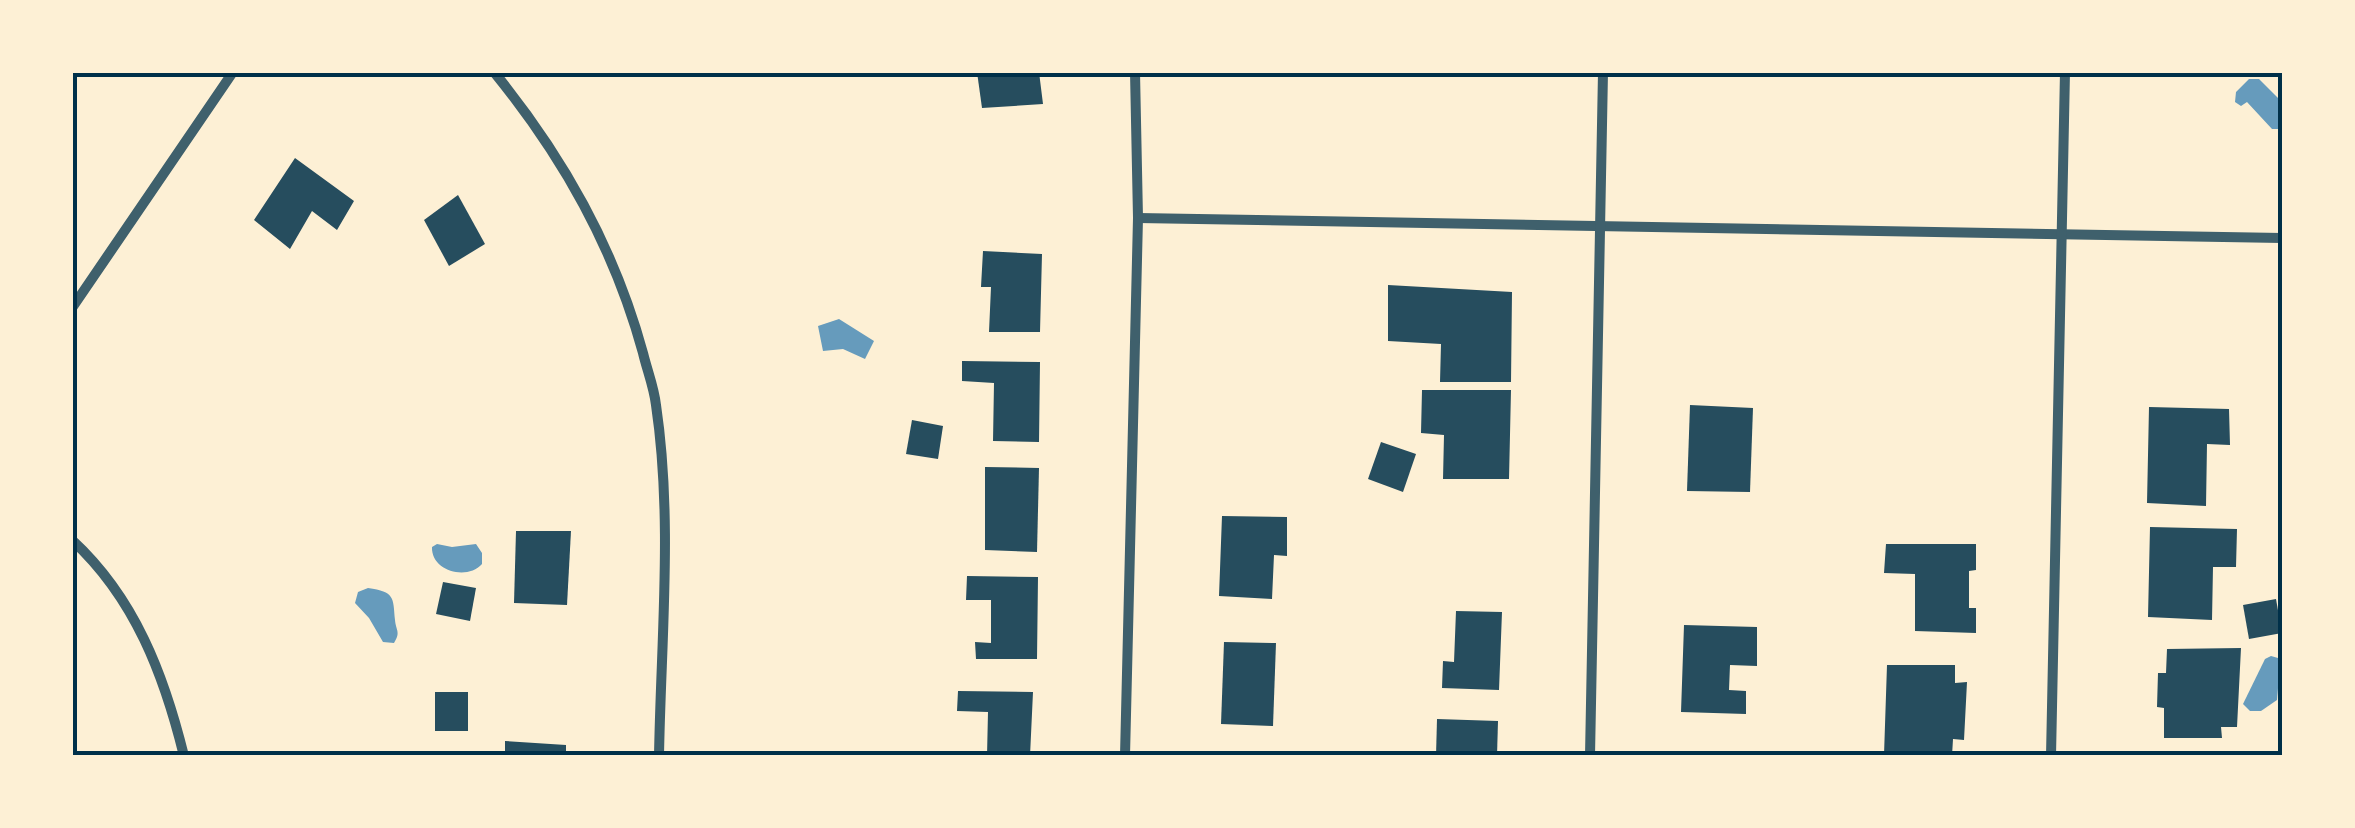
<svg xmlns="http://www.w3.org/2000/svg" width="2355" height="828" font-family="Figtree,sans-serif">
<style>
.water{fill:#669bbc}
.building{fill:#264d5e}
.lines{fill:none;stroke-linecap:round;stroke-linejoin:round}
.minor{stroke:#3f606c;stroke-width:10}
.neatline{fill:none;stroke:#003049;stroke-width:4}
</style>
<rect width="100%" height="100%" fill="#fdf0d5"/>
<g class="water">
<polygon points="2249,79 2259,79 2282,102 2282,129 2272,129 2247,102 2241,106 2235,102 2236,92"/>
<polygon points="839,319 874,341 865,359 843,349 823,351 818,326"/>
<path d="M437 544 452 547 476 544 482 553V564C467 581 431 571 432 547Z"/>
<path d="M368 588C395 592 393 597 395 620 396 631 401 632 394 643L383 642 369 618 355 603 358 592Z"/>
<polygon points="2271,656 2278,658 2280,665 2277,700 2261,711 2250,711 2243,704 2265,659"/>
</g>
<g class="building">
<polygon points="977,72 1039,72 1043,104 982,108"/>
<polygon points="295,158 354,201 337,230 312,211 290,249 254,220"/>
<polygon points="458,195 485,244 449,266 424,220"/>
<polygon points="983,251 1042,254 1040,332 989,332 991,287 981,287"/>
<polygon points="1388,285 1512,292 1511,382 1440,382 1441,344 1388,341"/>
<polygon points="962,361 1040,362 1039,442 993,441 994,383 962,381"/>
<polygon points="1422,390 1511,390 1509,479 1443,479 1444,435 1421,433"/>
<polygon points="1690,405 1753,408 1750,492 1687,491"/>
<polygon points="2149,407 2229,409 2230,445 2207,444 2206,506 2147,503"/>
<polygon points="912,420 943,426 938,459 906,454"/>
<polygon points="1381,442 1416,454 1403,492 1368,479"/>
<polygon points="985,467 1039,468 1037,552 985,550"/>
<polygon points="1222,516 1287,517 1287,556 1274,555 1272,599 1219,596"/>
<polygon points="2150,527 2237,529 2236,567 2213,567 2212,620 2148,617"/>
<polygon points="516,531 571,531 567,605 514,603"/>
<polygon points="1886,544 1976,544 1976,570 1969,571 1969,608 1976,608 1976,633 1915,631 1915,574 1884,573"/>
<polygon points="967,576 1038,577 1037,659 976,659 975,642 991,643 991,600 966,600"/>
<polygon points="443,582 476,588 470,621 436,614"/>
<polygon points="2276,599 2282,633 2249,639 2243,605"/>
<polygon points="1456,611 1502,612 1499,690 1442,688 1443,661 1454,662"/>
<polygon points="1684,625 1757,627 1757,666 1730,665 1729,690 1746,691 1746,714 1681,712"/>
<polygon points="1224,642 1276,643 1273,726 1221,724"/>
<polygon points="2241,648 2237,727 2221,727 2222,738 2164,738 2164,708 2157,707 2158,673 2166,673 2167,649"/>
<polygon points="1887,665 1955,665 1955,683 1967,682 1964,740 1953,739 1952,756 1884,755"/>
<polygon points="958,691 1033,692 1030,756 987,756 988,712 957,711"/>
<rect x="435" y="692" width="33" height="39"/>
<polygon points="1437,719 1498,721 1497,756 1436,756"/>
<polygon points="505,741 566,745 566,756 505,756"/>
</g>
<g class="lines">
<g class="minor">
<path d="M494 72C563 157 614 247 643 353 647 370 654 387 656 405 673 520 661 639 659 756"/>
<polyline points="1138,218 2282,238"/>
<polyline points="72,308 233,72"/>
<path d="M72 540C135 598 164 675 184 756"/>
<polyline points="1125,756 1138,218 1135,72"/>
<polyline points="1590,756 1603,72"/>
<polyline points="2051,756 2065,72"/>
</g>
</g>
<rect width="2355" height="828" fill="none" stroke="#fdf0d5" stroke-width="150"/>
<rect x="75" y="75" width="2205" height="678" class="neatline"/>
</svg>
